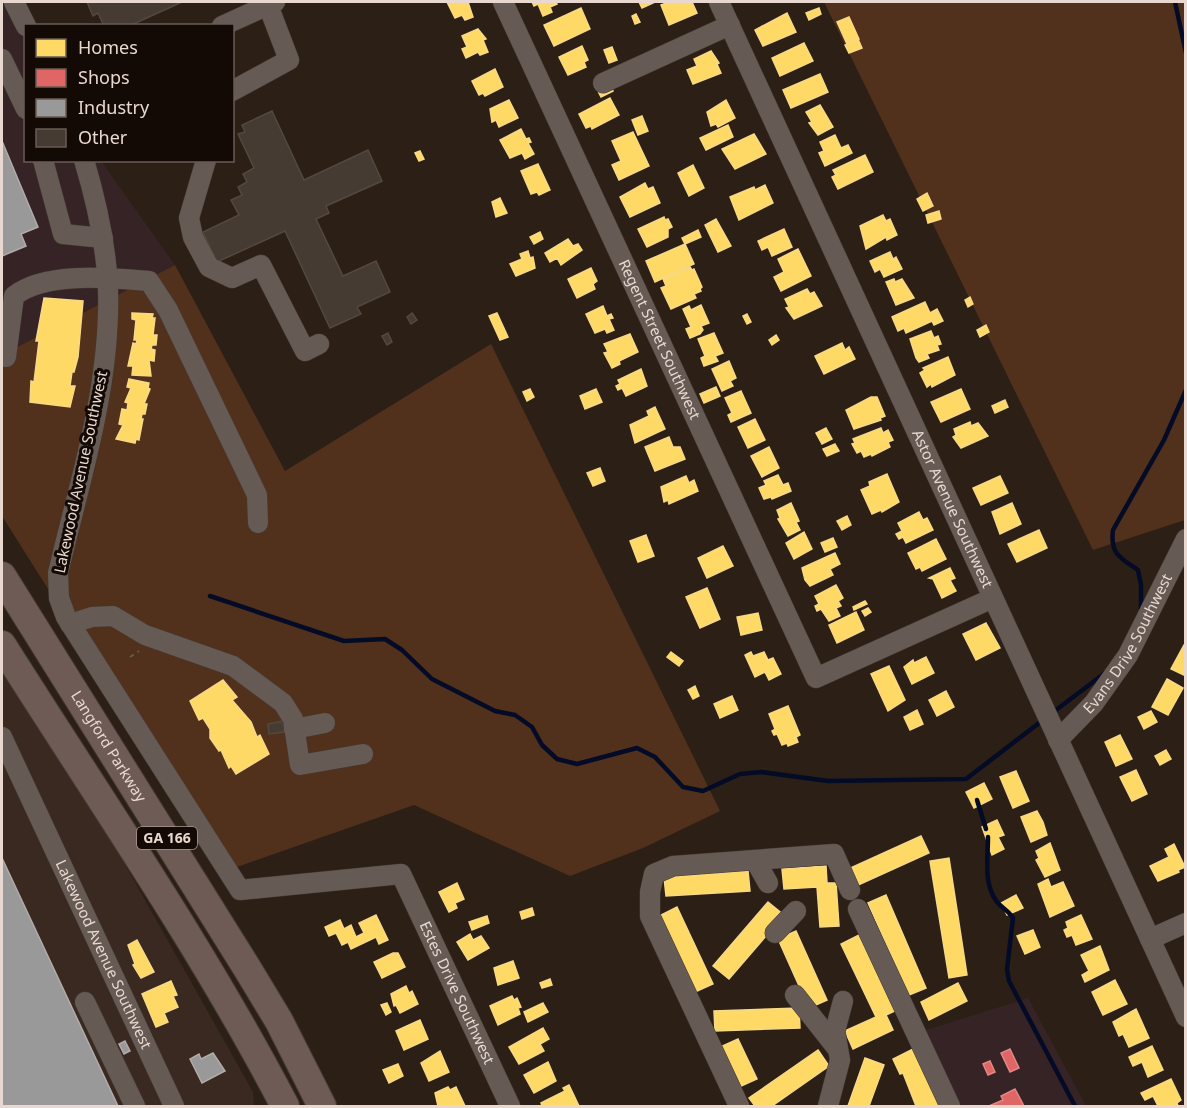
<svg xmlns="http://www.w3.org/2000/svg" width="1187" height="1108" font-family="'Noto Sans',sans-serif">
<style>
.commercial{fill:#362325}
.industrial{fill:#3a2921}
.green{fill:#51311c}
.homes{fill:#ffd966;stroke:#f8d986;stroke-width:1.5}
.shops{fill:#e06666;stroke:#e28886;stroke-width:1.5}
.industry{fill:#999;stroke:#b1aca9;stroke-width:1.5}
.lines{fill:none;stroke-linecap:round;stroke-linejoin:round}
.stream{stroke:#040b26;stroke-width:4.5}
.building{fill:#453b33;stroke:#524940;stroke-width:1.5}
.minor-casing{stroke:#463b35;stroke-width:21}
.highway-casing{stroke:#463b35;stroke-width:30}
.path{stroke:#645b55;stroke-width:2;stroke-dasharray:4.5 4.5;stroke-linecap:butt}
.minor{stroke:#655a54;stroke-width:20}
.highway{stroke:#6e5b56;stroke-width:28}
.labels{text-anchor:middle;stroke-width:6;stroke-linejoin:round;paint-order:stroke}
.shield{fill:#140a05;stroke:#a89a92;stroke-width:1.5}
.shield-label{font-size:14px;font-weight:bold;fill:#e8d8cf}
.street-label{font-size:15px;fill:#e8d8cf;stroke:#140a05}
</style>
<rect width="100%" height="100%" fill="#2c1f16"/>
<g class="commercial">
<polygon points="2,2 15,2 26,26 26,160 101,161 175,265 2,355"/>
<polygon points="1028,998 1086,1106 960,1106 923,1031"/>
</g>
<polygon class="industrial" points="2,663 51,733 253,1092 254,1106 2,1106"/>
<g class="green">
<polygon points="824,2 1185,2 1185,520 1093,550"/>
<polygon points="175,265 285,471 491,344 720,811 643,848 570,876 414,805 237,867 127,714 2,516 2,355"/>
</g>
<g class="homes">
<polygon points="447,2 468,2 473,17 465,20 462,15 455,18"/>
<polygon points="532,2 556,2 557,4 550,7 552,12 543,16 538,4 534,6"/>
<polygon points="639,2 655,2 642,8"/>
<polygon points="669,2 692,2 697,13 669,25 661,5"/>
<polygon points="581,8 590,29 554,46 544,25"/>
<polygon points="819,8 821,14 809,20 806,13"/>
<polygon points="787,13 796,32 763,46 755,30"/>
<polygon points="636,14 640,22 635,24 632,16"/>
<polygon points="849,17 859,39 847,44 837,22"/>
<polygon points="478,29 486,39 483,40 488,52 480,55 478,52 466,58 462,49 467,47 462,36"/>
<polygon points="858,39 862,48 849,53 845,45"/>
<polygon points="804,43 813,61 780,76 772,58"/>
<polygon points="582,46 588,60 584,62 586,67 568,75 559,57"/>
<polygon points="612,47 617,60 609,63 604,50"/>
<polygon points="711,51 719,63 717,64 721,73 693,84 687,70 697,66 694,59"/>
<polygon points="495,69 503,87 485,96 483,93 479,95 472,81"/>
<polygon points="820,74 828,92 791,108 783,90"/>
<polygon points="611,85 613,91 601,97 598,91"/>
<polygon points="610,98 619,115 592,129 591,126 586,128 579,114"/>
<polygon points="509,100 518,118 499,127 496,120 492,122 490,109"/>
<polygon points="726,100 735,118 718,127 716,124 711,126 707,112"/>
<polygon points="820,105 833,127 818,135 809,123 812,122 806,112"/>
<polygon points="642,116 648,131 638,135 632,120"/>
<polygon points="728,125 733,137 706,150 700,138"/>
<polygon points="521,129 526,139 529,138 531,142 528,143 534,154 525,159 522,153 510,158 500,140"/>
<polygon points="633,132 649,166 619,180 612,165 621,161 612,141"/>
<polygon points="754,134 766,154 735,169 722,149"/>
<polygon points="835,135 841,148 848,145 852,153 825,166 819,153 824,151 820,142"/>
<polygon points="420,151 424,159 419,161 415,153"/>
<polygon points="865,155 873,172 838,189 832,177 836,175 833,170"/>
<polygon points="538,164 550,190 539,195 537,192 531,194 521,171"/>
<polygon points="693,165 704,188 689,196 678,173"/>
<polygon points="645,183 648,189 653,187 660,203 630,217 620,197"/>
<polygon points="765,185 773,203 739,220 730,197 754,187 755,190"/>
<polygon points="927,193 933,206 923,211 917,199"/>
<polygon points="500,198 507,213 496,217 492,202"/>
<polygon points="939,211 941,219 928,223 926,215"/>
<polygon points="883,215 886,221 890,219 897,235 887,240 886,237 866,249 860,226"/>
<polygon points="664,217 665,220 668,219 672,227 668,229 668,237 647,247 638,229"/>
<polygon points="716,219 731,246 718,252 705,225"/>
<polygon points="784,229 792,247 772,256 768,247 762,250 758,241"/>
<polygon points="698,230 701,237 685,244 682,238"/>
<polygon points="540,232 543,239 534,244 530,237"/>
<polygon points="568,239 573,246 578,244 582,250 561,265 557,258 550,262 545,253"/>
<polygon points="685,244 694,264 655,282 646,261"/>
<polygon points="798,249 811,276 781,291 774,277 784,272 778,259"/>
<polygon points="528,251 530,258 533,257 535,268 516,276 510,264 522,259 520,254"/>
<polygon points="890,252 893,259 896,257 902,269 884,277 880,269 875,272 870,261"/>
<polygon points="690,267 692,270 694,269 702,287 700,289 701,291 694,294 696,298 671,309 661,288 666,286 663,279"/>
<polygon points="591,268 597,281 593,284 595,289 577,298 568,279"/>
<polygon points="894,279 895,282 902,279 914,298 896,305 886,282"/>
<polygon points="807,289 810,294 814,292 822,306 794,319 786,308 789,307 785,299"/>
<polygon points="970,297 973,304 968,307 965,300"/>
<polygon points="44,298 83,301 78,357 74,372 72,372 70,386 75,386 70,407 30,402 31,381 34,382 39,341 36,341"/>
<polygon points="925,302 930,313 937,309 943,321 934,325 932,321 906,333 904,328 898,331 892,317"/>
<polygon points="701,305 709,323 701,326 703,330 700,334 690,338 686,329 691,327 683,309 689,306 691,310"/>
<polygon points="603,306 607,316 611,314 613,318 609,319 614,330 607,333 605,329 595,333 586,314"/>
<polygon points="132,313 153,314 152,318 155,318 153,335 157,335 156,345 152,345 151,349 155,350 154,361 149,360 151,376 132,375 133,366 128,366 133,343 136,344 137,340 134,340 136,320 132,319"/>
<polygon points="497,313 508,337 500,340 489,316"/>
<polygon points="747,314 751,322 747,324 743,316"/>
<polygon points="986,325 989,332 980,337 977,330"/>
<polygon points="931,331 934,338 938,336 941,344 937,345 939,350 927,354 929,358 919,362 916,358 910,339"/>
<polygon points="714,333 723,353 715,356 718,361 704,366 701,358 705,356 698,339"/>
<polygon points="630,334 638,352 619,361 620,364 612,368 604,353 608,352 604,344"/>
<polygon points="776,335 779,340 772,345 769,340"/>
<polygon points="842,343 845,350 849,347 855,359 824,374 815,356"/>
<polygon points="948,357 955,375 932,387 931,384 927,387 920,373 925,370 923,368"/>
<polygon points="729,361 736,378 730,381 733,386 722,391 712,369"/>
<polygon points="641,369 647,386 626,396 622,388 618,390 616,386 620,384 618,380"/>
<polygon points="129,379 149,383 148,388 150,389 144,404 147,404 145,414 142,414 141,419 143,419 139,440 136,439 135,443 116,439 123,425 119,424 122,409 127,410 128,403 125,402 131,388 127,387"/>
<polygon points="716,387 720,396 704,403 700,394"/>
<polygon points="530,389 534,397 527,401 523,392"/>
<polygon points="596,389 602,402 585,409 580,396"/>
<polygon points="961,389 970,409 941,422 931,402"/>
<polygon points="741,391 751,413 731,422 728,415 732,413 725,398"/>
<polygon points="871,397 877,397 885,416 880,418 881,420 854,429 846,410"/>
<polygon points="1005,400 1008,407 995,413 992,406"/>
<polygon points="655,407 665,429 635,443 630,425 649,416 647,411"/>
<polygon points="755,419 765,440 748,448 738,427"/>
<polygon points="970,422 971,426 978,423 988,436 961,448 953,437 956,435 954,429"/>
<polygon points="826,428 832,439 822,444 816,433"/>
<polygon points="881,428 883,433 888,430 893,440 888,442 890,447 872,456 871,454 864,457 861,451 857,453 852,444 855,443 853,439"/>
<polygon points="669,437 673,447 680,447 685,459 655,471 645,447"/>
<polygon points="835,444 839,451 827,456 823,449"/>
<polygon points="769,447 779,468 762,477 751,456"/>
<polygon points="600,468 605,481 593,486 587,473"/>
<polygon points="887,474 899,502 882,512 881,510 872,514 861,490 870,486 869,482"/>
<polygon points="778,475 783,485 788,483 791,491 772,499 771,497 764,499 759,488 766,485 764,481"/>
<polygon points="686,476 689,483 694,480 698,491 669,504 668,500 664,502 661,487"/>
<polygon points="1000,476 1008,493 981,505 973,488"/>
<polygon points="791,503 799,521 796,522 800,530 788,536 778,519 780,518 777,510"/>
<polygon points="1012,503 1021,524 1000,534 992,512"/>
<polygon points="919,512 923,520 927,518 933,530 906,543 903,537 899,539 896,534 902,531 898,523"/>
<polygon points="847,516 851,525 842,530 837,521"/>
<polygon points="1039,530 1047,548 1017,562 1008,544"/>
<polygon points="804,532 812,549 794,559 786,543"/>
<polygon points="646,535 654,556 638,562 630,541"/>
<polygon points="833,538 837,547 825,552 821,543"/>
<polygon points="936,539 946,559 922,571 920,567 916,569 908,553"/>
<polygon points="723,546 733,566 707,578 698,558"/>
<polygon points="835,553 840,564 830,569 833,575 810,586 805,580 802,568"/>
<polygon points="950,568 955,578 950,580 956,591 942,598 933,579 929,578"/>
<polygon points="836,585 843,598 838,601 841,606 836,608 840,616 829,621 821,609 817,611 815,606 819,604 815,596"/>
<polygon points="707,588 720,619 700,628 686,597"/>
<polygon points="865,601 867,604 854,610 853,607"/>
<polygon points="868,608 871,612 865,616 862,611"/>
<polygon points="856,612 864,630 837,643 829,625"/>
<polygon points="758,613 762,630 741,635 737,617"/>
<polygon points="986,623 1000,648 976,660 963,634"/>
<polygon points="1184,645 1186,646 1186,676 1171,669"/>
<polygon points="671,652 683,661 679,666 667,657"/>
<polygon points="751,652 753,656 764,652 768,660 773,658 781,674 769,680 765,672 755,677 745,655"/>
<polygon points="926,657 934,673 912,684 904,667 913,660 914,663"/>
<polygon points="889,666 905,700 888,711 871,674"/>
<polygon points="1167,679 1183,688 1168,715 1152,707"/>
<polygon points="223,680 237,697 232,700 251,722 257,737 260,735 269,754 236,774 231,766 229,768 221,750 219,751 210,738 210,729 203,718 199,720 190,701"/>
<polygon points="695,686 699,696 693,699 688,690"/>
<polygon points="946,691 954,707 937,716 929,700"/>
<polygon points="732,696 738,710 720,718 714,704"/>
<polygon points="788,706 800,735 796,737 798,742 788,746 787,743 782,745 777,734 774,735 772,731 775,729 769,714"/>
<polygon points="917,710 923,724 910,730 904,717"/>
<polygon points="1151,711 1157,722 1144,729 1138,717"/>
<polygon points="1120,735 1132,759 1116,766 1105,742"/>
<polygon points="1166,750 1171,759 1160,765 1155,756"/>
<polygon points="1136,770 1147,794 1132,801 1120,777"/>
<polygon points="1016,771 1029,801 1013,808 1000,777"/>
<polygon points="984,783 992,799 974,808 966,792"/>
<polygon points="1037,811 1043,822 1047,835 1031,842 1021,817"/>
<polygon points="997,820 1004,835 998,837 1004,849 992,855 982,827"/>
<polygon points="921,836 929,853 856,886 848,869"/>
<polygon points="1050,843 1060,870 1045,877 1036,860 1039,858 1036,851"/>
<polygon points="1174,844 1185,867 1178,870 1179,872 1158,881 1150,866 1169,857 1165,849"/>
<polygon points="949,858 967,975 949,978 930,861"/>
<polygon points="826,866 827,883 836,883 839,926 820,927 817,887 784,889 782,869"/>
<polygon points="748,871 750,891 666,896 664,877"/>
<polygon points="1048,879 1051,887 1063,882 1074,906 1050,917 1038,884"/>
<polygon points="457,883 464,899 455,903 457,908 449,912 439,892"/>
<polygon points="886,895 926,988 909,995 868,903"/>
<polygon points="1016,895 1023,908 1007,915 1001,903"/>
<polygon points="768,902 784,915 729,979 713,966"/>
<polygon points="677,907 713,984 695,992 659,916"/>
<polygon points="532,908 534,915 522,919 520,912"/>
<polygon points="376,915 388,940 379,944 376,937 351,949 348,942 342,945 336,933 329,936 325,927 340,920 344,929 351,925 356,937 364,933 359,923"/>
<polygon points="1081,915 1092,939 1076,945 1072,935 1067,937 1064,930 1068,928 1066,922"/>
<polygon points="487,916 489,923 472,930 469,922"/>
<polygon points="1033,930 1040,947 1025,954 1017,936"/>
<polygon points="796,931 827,1000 809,1008 778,939"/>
<polygon points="470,934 473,940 481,936 489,948 468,960 457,942"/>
<polygon points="859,935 895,1011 886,1015 893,1030 853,1049 845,1031 876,1017 841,944"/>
<polygon points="137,940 154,972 141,978 133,965 135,964 128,945"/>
<polygon points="1100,946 1109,970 1085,982 1082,975 1089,971 1081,955"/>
<polygon points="393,953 398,953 405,967 382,978 374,962"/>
<polygon points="513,961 519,978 498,985 494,968"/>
<polygon points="550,979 552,985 542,988 540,983"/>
<polygon points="1115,980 1127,1004 1103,1015 1092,992"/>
<polygon points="171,981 177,995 173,996 178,1007 164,1013 168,1022 156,1027 142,994"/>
<polygon points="958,983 967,1001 929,1020 921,1002"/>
<polygon points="406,986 409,993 412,991 418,1004 400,1013 396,1005 394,1006 391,994"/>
<polygon points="512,996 514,1000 517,998 521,1007 518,1008 520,1014 498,1025 490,1006"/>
<polygon points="387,1003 391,1012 386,1015 381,1005"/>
<polygon points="543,1003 548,1012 528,1022 524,1012"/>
<polygon points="799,1008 800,1028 715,1031 714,1011"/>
<polygon points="1136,1009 1149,1038 1129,1047 1123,1034 1119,1036 1113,1022"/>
<polygon points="420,1020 428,1039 404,1050 396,1031"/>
<polygon points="543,1028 549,1039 540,1044 544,1051 519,1064 509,1047"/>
<polygon points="738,1039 757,1079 739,1087 720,1047"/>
<polygon points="1152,1046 1163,1070 1148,1077 1142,1062 1133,1066 1129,1057"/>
<polygon points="913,1049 941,1106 916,1106 903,1073 900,1074 893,1059"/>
<polygon points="818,1050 829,1066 772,1106 755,1106 749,1098"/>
<polygon points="440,1051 449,1072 429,1081 421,1063"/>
<polygon points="865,1058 884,1065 869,1106 848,1106"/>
<polygon points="548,1062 556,1081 534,1093 524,1075"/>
<polygon points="398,1064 403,1076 389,1083 383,1070"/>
<polygon points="1171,1079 1181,1100 1177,1103 1178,1106 1158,1106 1153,1096 1145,1100 1141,1093"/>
<polygon points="569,1085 579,1106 542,1106 541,1103 565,1091 563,1088"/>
<polygon points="448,1087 450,1090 456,1087 465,1106 438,1106 435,1093"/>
</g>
<g class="shops">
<polygon points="1010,1049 1019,1068 1010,1072 1001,1053"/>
<polygon points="990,1061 995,1072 988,1075 983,1064"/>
<polygon points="1015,1089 1024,1106 989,1106 1003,1100 1001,1096"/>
</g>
<g class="industry">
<polygon points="2,141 38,227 21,234 26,246 2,256"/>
<polygon points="2,858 118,1106 2,1106"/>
<polygon points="125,1041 130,1051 124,1054 119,1044"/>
<polygon points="213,1053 225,1071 202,1083 190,1059 199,1054 201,1059"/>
</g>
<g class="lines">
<g class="stream">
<polyline points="1175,2 1186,53"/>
<polyline points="210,596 344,641 385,639 402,650 432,679 495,711 515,715 532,727 542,745 557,759 577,764 637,748 655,757 683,787 703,791 740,774 761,772 828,781 966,779 1043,720"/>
<path d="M1141 611V585L1138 570C1120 558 1110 554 1113 530L1164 440 1186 390"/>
<polyline points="1052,713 1105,673"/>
<polyline points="977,800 986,829"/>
<path d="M988 837C988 860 983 883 997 902 1002 908 1009 911 1013 918L1007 969 1009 981 1075 1106"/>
</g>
</g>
<g class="building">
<polygon points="87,2 182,2 129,26 104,26 98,13 93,16"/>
<polygon points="272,111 304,180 368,150 382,181 326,206 329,213 316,219 343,276 376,261 390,292 357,307 361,314 330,328 285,231 217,262 203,232 239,215 231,200 242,195 238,187 247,182 243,174 254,168 238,134 245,132 242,125"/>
<polygon points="412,313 417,320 411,324 407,317"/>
<polygon points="388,333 392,342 387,345 382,336"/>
<polygon points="283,721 284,732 269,734 268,724"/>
</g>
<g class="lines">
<defs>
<g id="minor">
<polyline points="14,2 26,26"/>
<path id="s1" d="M503 2 816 678 993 598"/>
<path id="s2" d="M719 2 1186 1017"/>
<polyline points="222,26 275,2"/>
<polyline points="2,59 26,109"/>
<polyline points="603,83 730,25"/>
<polyline points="232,91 289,60 268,5"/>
<polyline points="43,160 63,234 103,238"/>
<path id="s3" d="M84 160C99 210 110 261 108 313 106 401 78 488 58 573L59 598 66 617 240 890 401 874 510 1106"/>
<polyline points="206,160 189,218 193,237 209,267 232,278 261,265 305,351 319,344"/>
<path d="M6 357 14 296C45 271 111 278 149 281L168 310 257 495 258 523"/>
<polyline points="70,624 92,617 113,616 145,635 233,666 283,703 293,719 300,765 363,754"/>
<polyline points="294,729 325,723"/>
<path id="s4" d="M2 737 174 1106"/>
<path id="s5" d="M1058 740 1094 703 1128 655 1186 539"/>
<polyline points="755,860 768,883"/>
<polyline points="858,909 950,1106"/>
<polyline points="775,933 796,911"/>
<polyline points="1150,939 1186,923"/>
<polyline points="795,995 836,1047"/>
<polyline points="85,1002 135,1106"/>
<polyline points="739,1106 650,916 650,892 654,874 673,866 834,854 850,890"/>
<polyline points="828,1106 840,1060 835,1031 843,1001"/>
</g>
<g id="highway">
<path id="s6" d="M2 576 247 968 279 1021 322 1106"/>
<path d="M2 645C98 797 202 947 285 1106"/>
</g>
</defs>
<use href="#minor" class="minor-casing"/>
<use href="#highway" class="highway-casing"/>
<polyline class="path" points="130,657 139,651"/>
<use href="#minor" class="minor"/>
<use href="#highway" class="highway"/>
</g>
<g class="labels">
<rect class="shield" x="137" y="827" width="60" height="22" rx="4.5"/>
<g class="shield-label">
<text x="167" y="843">GA 166</text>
</g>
<g class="street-label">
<text dy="5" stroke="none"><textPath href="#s1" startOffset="372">Regent Street Southwest</textPath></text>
<text transform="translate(81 472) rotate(-78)" y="5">Lakewood Avenue Southwest</text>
<text dy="5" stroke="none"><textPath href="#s2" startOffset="558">Astor Avenue Southwest</textPath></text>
<text dy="5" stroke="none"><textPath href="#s5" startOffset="120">Evans Drive Southwest</textPath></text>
<text dy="5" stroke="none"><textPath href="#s6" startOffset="201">Langford Parkway</textPath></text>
<text dy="5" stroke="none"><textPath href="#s4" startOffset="240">Lakewood Avenue Southwest</textPath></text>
<text dy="5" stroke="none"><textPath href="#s3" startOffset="1083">Estes Drive Southwest</textPath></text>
</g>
</g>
<rect width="1187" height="1108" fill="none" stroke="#e8d8cf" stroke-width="6"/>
<rect x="24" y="24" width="210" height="138" fill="#140a05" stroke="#695c56" stroke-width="1.5"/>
<rect x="36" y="39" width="30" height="18" fill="#ffd966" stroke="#695c56" stroke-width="1.5"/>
<text x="78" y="54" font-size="18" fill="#e8d8cf">Homes</text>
<rect x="36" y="69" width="30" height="18" fill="#e06666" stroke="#695c56" stroke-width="1.5"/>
<text x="78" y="84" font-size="18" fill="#e8d8cf">Shops</text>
<rect x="36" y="99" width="30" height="18" fill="#999999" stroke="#695c56" stroke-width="1.5"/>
<text x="78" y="114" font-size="18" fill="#e8d8cf">Industry</text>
<rect x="36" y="129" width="30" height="18" fill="#453b33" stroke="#695c56" stroke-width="1.5"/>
<text x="78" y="144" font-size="18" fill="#e8d8cf">Other</text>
</svg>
